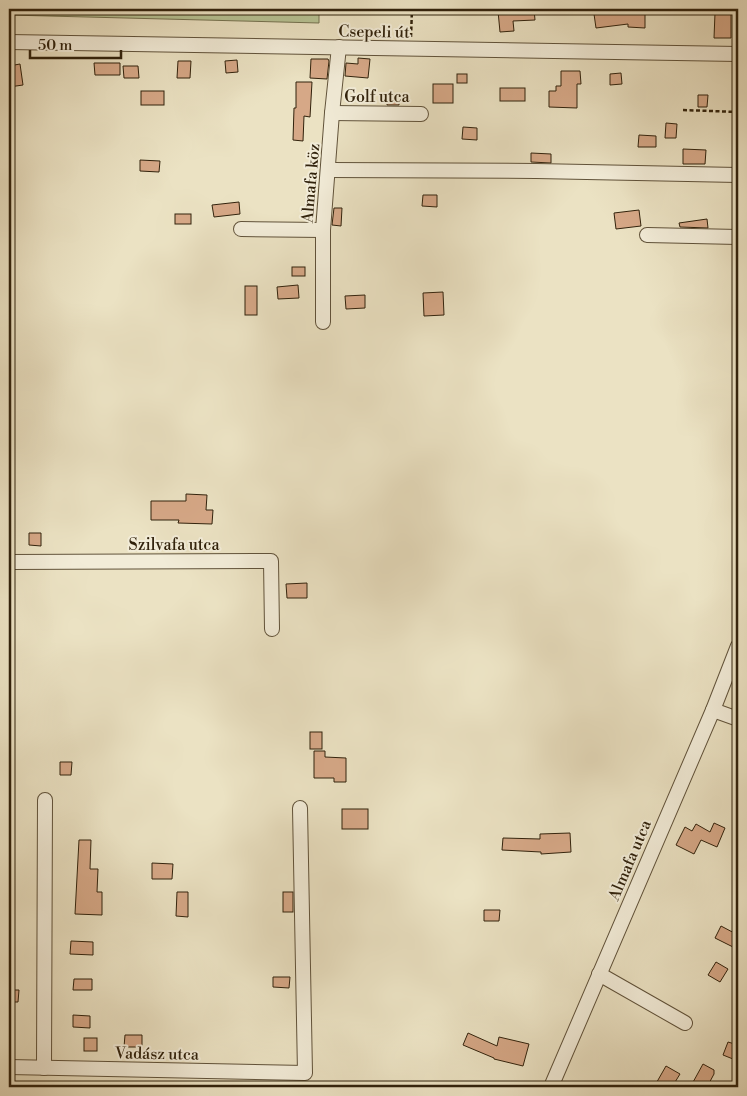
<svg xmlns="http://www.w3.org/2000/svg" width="747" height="1096" font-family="'Libre Bodoni',serif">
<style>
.green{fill:#b7c394;stroke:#747250}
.building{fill:#d6a887;stroke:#31220c}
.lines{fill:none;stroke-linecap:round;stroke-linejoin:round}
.minor-casing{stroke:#60523a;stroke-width:16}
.path{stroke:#31220c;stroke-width:2.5;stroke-dasharray:4 2.5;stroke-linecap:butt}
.minor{stroke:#f2ecd8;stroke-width:14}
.labels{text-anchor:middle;stroke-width:4;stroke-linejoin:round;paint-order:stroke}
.street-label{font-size:16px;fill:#31220c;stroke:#f2ecd8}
</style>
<rect width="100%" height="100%" fill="#ebe2c3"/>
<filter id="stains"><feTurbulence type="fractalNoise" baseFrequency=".004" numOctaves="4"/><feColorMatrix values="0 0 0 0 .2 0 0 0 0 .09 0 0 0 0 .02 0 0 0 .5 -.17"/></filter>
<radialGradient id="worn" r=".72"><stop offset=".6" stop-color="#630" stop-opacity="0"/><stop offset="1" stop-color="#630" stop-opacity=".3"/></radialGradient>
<polygon class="green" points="9,9 319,9 319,23 9,15"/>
<g class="building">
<polygon points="534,9 535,20 513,21 514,31 500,32 498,11"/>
<polygon points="626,10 645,10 645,28 628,27 628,24 596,28 594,14"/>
<polygon points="715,13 731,13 731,38 714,38"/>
<polygon points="358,58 370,59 368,78 345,76 346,63 358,64"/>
<polygon points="311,59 328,59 329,61 327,79 310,78"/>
<polygon points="237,60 238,72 226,73 225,61"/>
<polygon points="178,61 191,61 190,78 177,78"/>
<polygon points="94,63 120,63 120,75 95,75"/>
<polygon points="20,64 23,85 9,87 9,66"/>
<polygon points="123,66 138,66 139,78 124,78"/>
<polygon points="561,71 580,71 581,84 577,84 577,108 549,107 549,91 556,91 556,86 561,86"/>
<polygon points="621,73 622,84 610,85 610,74"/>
<rect x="457" y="74" width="10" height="9"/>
<polygon points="296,82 312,82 310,117 304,116 303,141 293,140 294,108 296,108"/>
<rect x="433" y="84" width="20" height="19"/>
<rect x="500" y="88" width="25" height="13"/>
<rect x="141" y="91" width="23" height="14"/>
<polygon points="388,95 399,96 399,105 387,105"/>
<polygon points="698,95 708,95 707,107 698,107"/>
<polygon points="666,123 677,124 676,138 665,138"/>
<polygon points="463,127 477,128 477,140 462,139"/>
<polygon points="639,135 656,136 656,147 638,147"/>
<polygon points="683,149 706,150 705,164 683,164"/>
<polygon points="531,153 551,154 551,163 531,162"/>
<polygon points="140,160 160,161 159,172 140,171"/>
<polygon points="423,195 437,195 437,207 422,206"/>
<polygon points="239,202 240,214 214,217 212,205"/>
<polygon points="334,208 342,208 341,226 332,225"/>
<polygon points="639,210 641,226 616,229 614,213"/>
<rect x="175" y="214" width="16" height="10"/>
<polygon points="707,219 708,228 680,227 679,223"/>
<rect x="292" y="267" width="13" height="9"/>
<polygon points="298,285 299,298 278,299 277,287"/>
<rect x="245" y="286" width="12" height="29"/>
<polygon points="443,292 444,315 424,316 423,293"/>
<polygon points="365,295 365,308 346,309 345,296"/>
<polygon points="186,494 207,495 206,510 213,510 212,524 178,523 179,520 151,520 151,501 186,501"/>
<polygon points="29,533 41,533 41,546 29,545"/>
<polygon points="307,583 307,598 287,598 286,584"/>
<rect x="310" y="732" width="12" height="17"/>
<polygon points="314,751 325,751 325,757 346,758 346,782 334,782 334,778 314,778"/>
<polygon points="60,762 72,762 71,775 60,775"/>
<rect x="342" y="809" width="26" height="20"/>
<polygon points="714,823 725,828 717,847 701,840 694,854 676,845 685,827 692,831 696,824 710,832"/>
<polygon points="570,833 571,852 541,854 541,852 502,850 503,838 540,839 540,834"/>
<polygon points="79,840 91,840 90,869 98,869 97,892 102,892 102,915 75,914"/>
<polygon points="152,863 173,864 172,879 152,879"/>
<polygon points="177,892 188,892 188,917 176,916"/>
<rect x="283" y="892" width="10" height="20"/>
<polygon points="484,910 500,910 499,921 484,921"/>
<polygon points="721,926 738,935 738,940 735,948 715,938"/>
<polygon points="71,941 93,942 93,955 70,954"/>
<polygon points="716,962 728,969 720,982 708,975"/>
<polygon points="273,977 290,977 289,988 273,987"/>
<polygon points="74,979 92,979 92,990 73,990"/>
<polygon points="9,990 19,990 18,1002 9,1002"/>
<polygon points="73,1015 90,1016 90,1028 73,1027"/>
<polygon points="468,1033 497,1046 499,1037 529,1044 523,1066 494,1059 494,1058 463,1045"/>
<polygon points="125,1035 142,1035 142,1047 124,1047"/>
<rect x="84" y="1038" width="13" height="13"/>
<polygon points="728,1042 738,1045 738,1061 723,1055"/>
<polygon points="703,1064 714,1070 714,1074 707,1087 698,1087 692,1084"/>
<polygon points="666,1066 680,1074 672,1087 654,1087"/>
</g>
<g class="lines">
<defs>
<g id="minor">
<polyline points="9,42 738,54"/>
<polyline points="332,113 421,114"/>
<polyline points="329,170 536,171 738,175"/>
<polyline points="241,229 323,230"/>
<polyline points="647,235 738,237"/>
<polyline points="323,322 323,230 332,113 339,47"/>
<polyline points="9,562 271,561 272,629"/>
<polyline points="713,710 738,719"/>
<polyline points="599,974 685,1023"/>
<polyline points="9,1067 305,1073 300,808"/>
<polyline points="44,1068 45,800"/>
<polyline points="551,1087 713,710 738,646"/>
</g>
</defs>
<use href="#minor" class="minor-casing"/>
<g class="path">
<polyline points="411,37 412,9"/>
<polyline points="683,110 738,112"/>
</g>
<use href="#minor" class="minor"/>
</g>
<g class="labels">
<g class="street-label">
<text transform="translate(374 31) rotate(1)" y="6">Csepeli út</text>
<text x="377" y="102">Golf utca</text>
<text transform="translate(310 183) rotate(-85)" y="6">Almafa köz</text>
<text x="174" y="550">Szilvafa utca</text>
<text transform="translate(629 860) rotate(-67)" y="6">Almafa utca</text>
<text transform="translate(157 1053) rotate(1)" y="6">Vadász utca</text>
</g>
</g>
<rect width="747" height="1096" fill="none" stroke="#ebe2c3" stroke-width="30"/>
<rect x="10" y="10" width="727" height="1076" fill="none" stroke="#31220c" stroke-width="2.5"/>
<rect x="15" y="15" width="717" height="1066" fill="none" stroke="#31220c"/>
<path d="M30 50v8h91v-8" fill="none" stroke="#31220c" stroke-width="2.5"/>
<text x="38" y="50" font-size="15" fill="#31220c" stroke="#f2ecd8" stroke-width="4" paint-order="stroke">50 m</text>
<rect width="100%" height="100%" filter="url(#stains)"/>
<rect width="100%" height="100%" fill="url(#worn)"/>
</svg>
